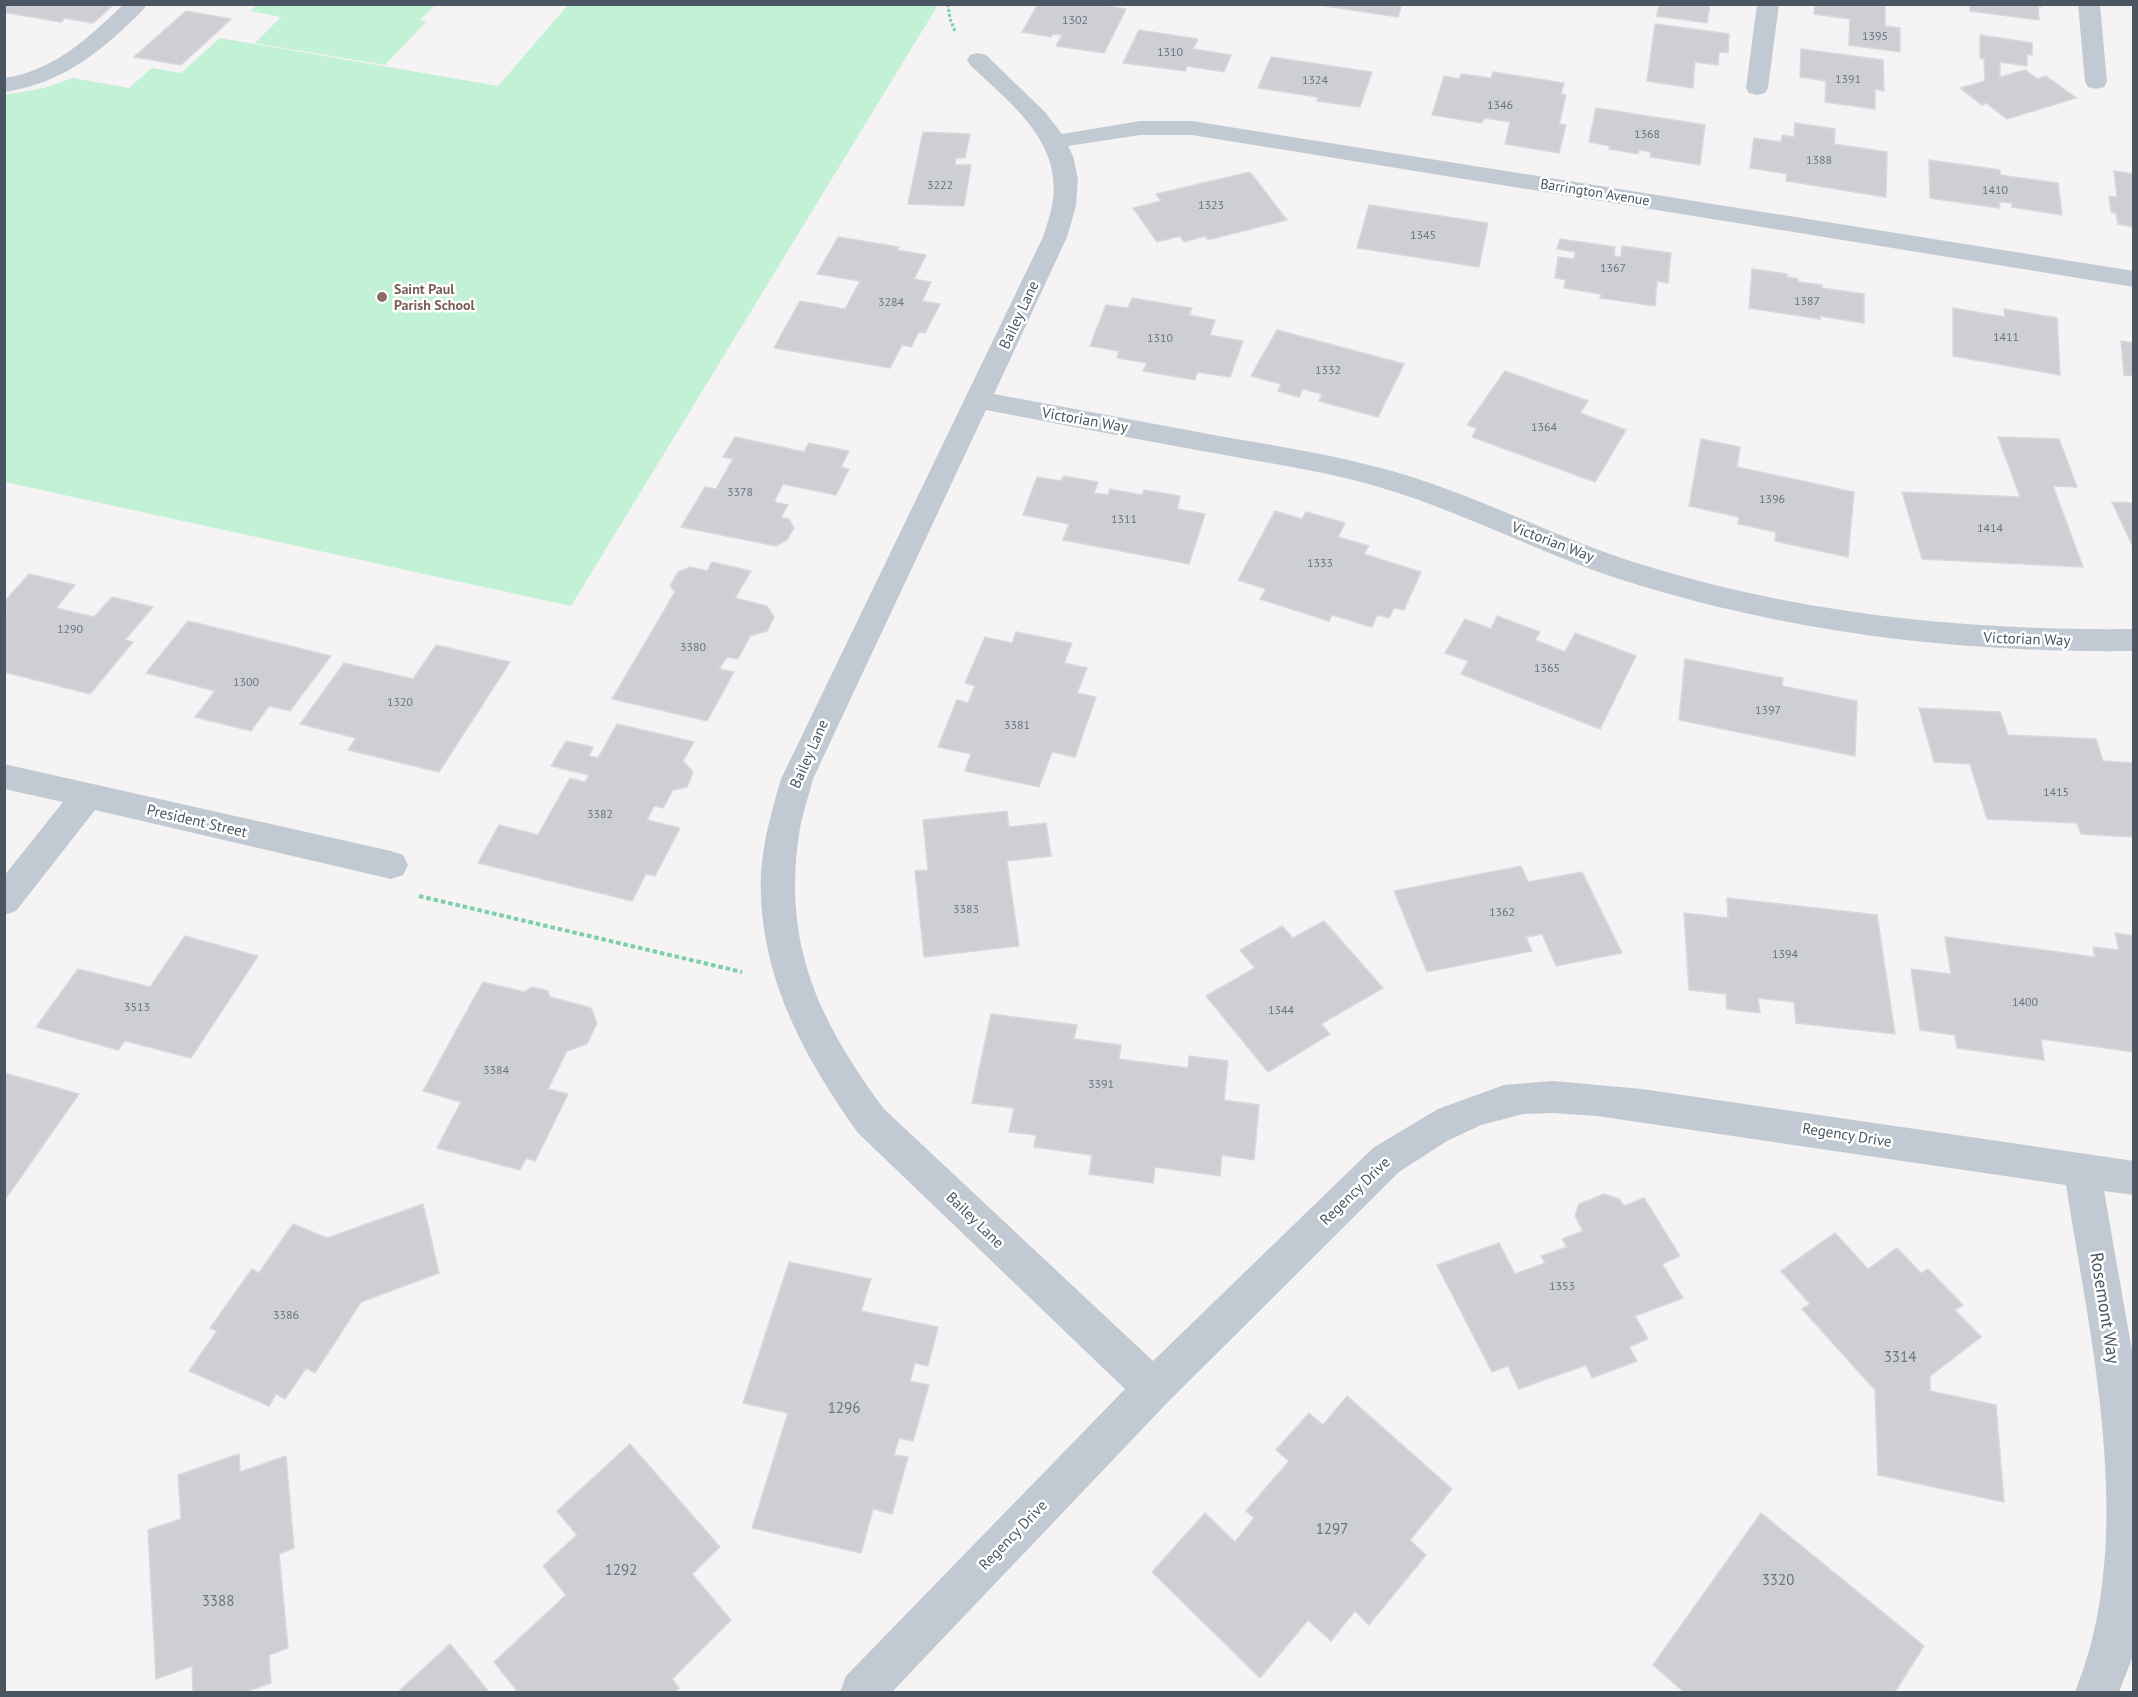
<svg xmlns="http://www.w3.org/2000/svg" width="2138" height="1697" font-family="'PT Sans',sans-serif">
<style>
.green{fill:#c3f1d5}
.building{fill:#cdcfd5;stroke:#d7d9de;stroke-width:1.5}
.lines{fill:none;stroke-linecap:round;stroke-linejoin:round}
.path-far1{stroke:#7ad0a6;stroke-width:3;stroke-dasharray:3 2;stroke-linecap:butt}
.path{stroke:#7ad0a6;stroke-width:4;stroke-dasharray:4.5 3;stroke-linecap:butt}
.minor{fill:#c1cad2;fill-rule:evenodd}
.education-dot{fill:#8d6e63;stroke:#fff;stroke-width:2}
.labels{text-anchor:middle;stroke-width:5;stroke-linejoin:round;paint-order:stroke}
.number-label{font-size:12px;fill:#6b747e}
.far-street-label{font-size:14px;fill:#4a5661;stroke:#fff}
.far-education-label{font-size:14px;font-weight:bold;fill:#785e54;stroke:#fff;text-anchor:start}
.street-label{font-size:15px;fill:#4a5661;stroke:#fff}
.near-number-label{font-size:15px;fill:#6b747e}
.near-street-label{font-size:18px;fill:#4a5661;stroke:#fff}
</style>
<rect width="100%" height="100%" fill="#f5f3f3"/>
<g class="green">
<polygon points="257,5 257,4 435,5 420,20 426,22 385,65 255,43 281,17 250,11"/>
<polygon points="568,5 938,5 571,606 5,482 5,95 44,88 73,78 129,88 152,68 181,73 220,38 498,86"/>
</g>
<g class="building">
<polygon points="4,4 114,4 93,23 65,18 61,22 4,12"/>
<polygon points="4,4 114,4 93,23 65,18 61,22 4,12"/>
<polygon points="1038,4 1098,4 1126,9 1104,53 1056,46 1062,35 1053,34 1051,37 1022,32"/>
<polygon points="1312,4 1402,4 1398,17"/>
<polygon points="1659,4 1710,4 1707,23 1657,16"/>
<polygon points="1809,4 1885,4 1885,26 1900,28 1900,52 1849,45 1850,19 1814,14 1815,5"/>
<polygon points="1970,4 2042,4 2042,7 2038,6 2039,20 1970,11"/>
<polygon points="186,11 231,19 181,65 134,57"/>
<polygon points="1655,24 1729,34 1728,53 1719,52 1718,65 1695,62 1693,88 1647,81"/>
<polygon points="1139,30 1198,39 1193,49 1231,55 1224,72 1187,66 1185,71 1123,63"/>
<polygon points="1980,35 2032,43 2032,55 2027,54 2027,66 2000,62 2000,77 2025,70 2038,79 2046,76 2076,98 2007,119 1986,103 1982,105 1960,88 1985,81 1984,59 1980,58"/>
<polygon points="1801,49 1883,60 1884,91 1875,89 1875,109 1825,102 1826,81 1800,77"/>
<polygon points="1271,57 1372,72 1360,107 1317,101 1318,97 1258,88"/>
<polygon points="1493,72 1564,83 1561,94 1566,95 1559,124 1566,125 1559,153 1505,144 1510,122 1484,118 1482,123 1432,115 1444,76 1459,79 1461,74 1491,78"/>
<polygon points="1596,108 1705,125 1700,165 1650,157 1651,152 1639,150 1638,154 1609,149 1610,146 1589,142"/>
<polygon points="1795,123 1835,129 1834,144 1887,152 1886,197 1786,181 1787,174 1750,168 1754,138 1781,142 1782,135 1794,137"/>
<polygon points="923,132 970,134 965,158 956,158 955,165 971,165 964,206 908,204"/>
<polygon points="1929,160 2000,170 2000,175 2058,183 2062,215 2012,207 2012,203 1999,202 2000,208 1930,198"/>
<polygon points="2114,171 2134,174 2134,227 2118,224 2116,213 2111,212 2109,196 2117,197"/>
<polygon points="1250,172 1287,220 1208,240 1205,236 1184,242 1180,236 1157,242 1133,208 1161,201 1156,194"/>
<polygon points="1369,205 1488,223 1479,267 1357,248"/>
<polygon points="838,237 899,247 897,250 926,255 914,279 931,282 922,301 940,304 925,333 919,332 911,347 902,345 890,368 774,348 800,301 845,309 860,281 817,274"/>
<polygon points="1560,239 1615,247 1614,256 1621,257 1622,246 1671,253 1668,283 1657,281 1655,306 1600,298 1601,294 1564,288 1566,280 1555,278 1558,257 1574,259 1575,252 1557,249"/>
<polygon points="1752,269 1787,274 1787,277 1798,279 1798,282 1822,285 1822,288 1864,294 1864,323 1820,316 1820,319 1749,308"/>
<polygon points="1132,298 1192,308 1189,315 1215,320 1210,335 1243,341 1230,377 1197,372 1195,380 1143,371 1147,363 1117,358 1119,351 1090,346 1106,305 1128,308"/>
<polygon points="1953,308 2005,317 2004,309 2057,318 2060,375 1953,356"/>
<polygon points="1277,330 1404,364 1378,417 1319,401 1322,394 1303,389 1299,397 1278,391 1281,384 1251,376"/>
<polygon points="2121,341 2134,343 2134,376 2124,375"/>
<polygon points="1505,371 1588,401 1580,413 1626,430 1595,482 1472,437 1477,428 1467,425"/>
<polygon points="735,437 804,452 809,443 849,451 841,467 849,469 836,495 783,484 774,502 788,505 781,517 789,519 794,528 787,540 776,546 681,527 705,487 716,489 733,459 723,457"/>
<polygon points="1998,437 2059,439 2077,487 2053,486 2083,567 1922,559 1902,492 2020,497"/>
<polygon points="1701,439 1740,447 1737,467 1854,492 1848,557 1775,541 1776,532 1738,524 1739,517 1689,506"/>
<polygon points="1064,476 1098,482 1094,493 1108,495 1110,489 1142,495 1144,490 1180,496 1177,509 1205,514 1189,564 1063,540 1069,524 1023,515 1037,477 1061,481"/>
<polygon points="2112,502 2134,503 2134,549"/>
<polygon points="1275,511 1302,519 1306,512 1345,523 1338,537 1369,546 1364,554 1421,572 1404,610 1394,608 1389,618 1377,615 1372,627 1332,615 1329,621 1260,599 1266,589 1238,580"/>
<polygon points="712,562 751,571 735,598 767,606 774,617 767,631 750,636 738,659 727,657 719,669 734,672 707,721 612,699 675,592 670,586 678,572 690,567 707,571"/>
<polygon points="29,574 75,585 56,608 94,617 112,597 153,607 125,640 133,642 90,694 4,672 4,615 7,613 4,612 4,602"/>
<polygon points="1497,616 1540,632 1535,640 1565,652 1575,633 1636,656 1600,729 1461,674 1468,661 1445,653 1465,619 1491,629"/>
<polygon points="188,621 331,656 290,711 269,706 251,731 195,717 215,691 146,673"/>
<polygon points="1016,632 1072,643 1064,663 1087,668 1077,693 1096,697 1075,757 1052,752 1039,787 965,771 971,754 938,747 957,700 968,703 975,686 965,683 985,637 1012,643"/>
<polygon points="436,645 510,662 439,772 348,750 356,738 300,724 344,663 413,679"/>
<polygon points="1685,659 1783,678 1782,686 1857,701 1855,756 1679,720"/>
<polygon points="1919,708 2000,712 2008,735 2096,739 2103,761 2134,763 2134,837 2081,834 2077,823 1987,819 1970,764 1934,762"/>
<polygon points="617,724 694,742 683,761 693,772 687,787 673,790 663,808 654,806 647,820 680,828 655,876 646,874 632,901 478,863 499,825 538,835 570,778 585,782 589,775 551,766 566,741 593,747 589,756 598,758"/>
<polygon points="1007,811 1009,827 1046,823 1051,856 1007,861 1019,946 924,957 915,871 928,870 923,820"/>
<polygon points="1521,866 1528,882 1582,872 1622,953 1556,966 1542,934 1526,937 1532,951 1427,972 1394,891"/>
<polygon points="1727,898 1877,915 1895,1034 1796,1023 1794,1002 1758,998 1760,1013 1727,1009 1726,994 1689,990 1684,913 1728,918"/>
<polygon points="1324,921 1383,988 1321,1024 1330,1034 1268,1072 1206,996 1255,968 1240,950 1282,926 1293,938"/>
<polygon points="2115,933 2134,936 2134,1052 2041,1039 2044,1060 1957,1048 1955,1035 1920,1030 1911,969 1951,974 1945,937 2095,957 2093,947 2119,950"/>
<polygon points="185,936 258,956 191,1058 125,1041 118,1050 36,1027 78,969 150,987"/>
<polygon points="483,982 524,992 532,987 548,991 550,997 591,1008 597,1023 587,1044 567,1051 548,1089 568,1094 535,1161 526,1158 520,1170 437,1148 461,1102 423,1091"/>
<polygon points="991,1014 1077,1025 1074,1039 1121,1045 1119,1059 1188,1068 1189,1056 1228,1061 1224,1100 1259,1105 1254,1160 1222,1155 1220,1176 1155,1167 1153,1183 1089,1174 1092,1155 1034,1147 1036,1135 1009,1132 1014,1108 972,1103"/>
<polygon points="4,1073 79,1094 4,1201"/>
<polygon points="1604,1194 1619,1199 1624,1206 1644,1198 1680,1256 1662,1264 1683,1298 1635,1316 1648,1339 1629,1347 1637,1361 1592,1378 1586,1365 1519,1389 1508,1366 1492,1372 1437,1265 1499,1243 1515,1274 1545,1263 1541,1256 1567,1247 1562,1239 1583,1231 1575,1216 1579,1204"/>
<polygon points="423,1204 439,1273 361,1302 315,1373 306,1368 285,1399 276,1394 269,1406 189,1371 217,1331 210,1328 252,1269 259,1273 293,1224 327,1238"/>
<polygon points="1835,1233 1868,1269 1897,1248 1921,1273 1928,1269 1963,1305 1955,1310 1981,1337 1930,1376 1930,1391 1996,1405 2004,1502 1878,1475 1875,1390 1802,1309 1810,1304 1781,1271"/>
<polygon points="789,1262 871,1279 861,1311 938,1327 928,1366 915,1363 910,1381 929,1385 913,1441 899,1438 894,1455 908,1457 892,1514 873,1509 861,1553 752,1528 788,1413 743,1403"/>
<polygon points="1347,1396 1452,1489 1410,1540 1426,1555 1369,1625 1355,1611 1331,1641 1308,1620 1260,1678 1152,1572 1205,1513 1235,1542 1254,1518 1246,1511 1289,1461 1276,1450 1309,1413 1323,1425"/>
<polygon points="630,1444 720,1547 692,1574 731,1620 672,1679 679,1688 675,1692 518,1692 494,1662 566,1595 543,1566 577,1535 557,1511"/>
<polygon points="239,1454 240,1472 286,1456 294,1548 279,1554 288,1648 269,1655 271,1683 246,1692 193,1692 192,1666 156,1679 148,1530 181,1519 178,1475"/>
<polygon points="1761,1513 1924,1646 1895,1692 1684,1692 1653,1665"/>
<polygon points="450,1644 489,1692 398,1692"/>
</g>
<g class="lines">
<polyline class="path-far1" points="948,4 950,19 955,31"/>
<polyline class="path" points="419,896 742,972"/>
<g class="minor">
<path d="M124 4H147C141 14 130 22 121 31 86 63 52 85 4 92V78C54 71 88 38 124 4Z"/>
<polygon points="1757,4 1779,4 1768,88 1765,93 1757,95 1749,93 1746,88"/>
<polygon points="2078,4 2100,4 2107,82 2104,87 2096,89 2088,87 2085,82"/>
<path d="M978 53 986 55 1045 112 1062 134 1140 121H1192L2134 271V287L1192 135H1140L1068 146 1073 156 1078 179 1076 206 1067 237 994 394C1069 408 1144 422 1219 436 1277 446 1335 455 1392 471 1477 495 1556 538 1640 564 1800 614 1966 631 2134 629V651C1956 653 1789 633 1619 579 1539 553 1463 512 1382 488 1329 472 1273 464 1219 454 1141 440 1064 425 986 410L813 779C809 795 803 812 800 828 781 942 818 1020 884 1109L1153 1361 1373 1148 1438 1109 1504 1085 1553 1081 1642 1089 2134 1161V1195L2104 1191 2134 1362V1653L2119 1692H2075C2138 1537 2091 1345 2066 1185L1597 1116 1553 1113 1523 1114 1481 1125 1447 1141 1399 1172 1167 1403 892 1692H840L846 1676 1125 1389 858 1133C802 1055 757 971 761 873 763 841 772 810 781 779L1043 237C1046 227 1050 216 1052 206 1064 142 1011 104 970 65L967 60 970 55Z"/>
<polygon points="4,764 391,851 403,855 408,865 403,875 391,879 95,810 16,911 4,915 4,876 63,802 4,789"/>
</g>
</g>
<circle class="education-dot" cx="382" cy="297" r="6"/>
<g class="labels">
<g class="number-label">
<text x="1075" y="24">1302</text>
<text x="1875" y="40">1395</text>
<text x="1170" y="56">1310</text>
<text x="1848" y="83">1391</text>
<text x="1315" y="84">1324</text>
<text x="1500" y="109">1346</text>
<text x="1647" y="138">1368</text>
<text x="1819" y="164">1388</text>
<text x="940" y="189">3222</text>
<text x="1995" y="194">1410</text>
<text x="1211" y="209">1323</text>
<text x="1423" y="239">1345</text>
<text x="1613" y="272">1367</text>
<text x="1807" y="305">1387</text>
<text x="891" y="306">3284</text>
<text x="2006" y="341">1411</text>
<text x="1160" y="342">1310</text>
<text x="1328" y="374">1332</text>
<text x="1544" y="431">1364</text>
<text x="740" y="496">3378</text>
<text x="1772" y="503">1396</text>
<text x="1124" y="523">1311</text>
<text x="1990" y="532">1414</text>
<text x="1320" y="567">1333</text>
<text x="70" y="633">1290</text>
<text x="693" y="651">3380</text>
<text x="1547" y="672">1365</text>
<text x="246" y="686">1300</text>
<text x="400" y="706">1320</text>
<text x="1768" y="714">1397</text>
<text x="1017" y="729">3381</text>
<text x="2056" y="796">1415</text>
<text x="600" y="818">3382</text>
<text x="966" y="913">3383</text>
<text x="1502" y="916">1362</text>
<text x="1785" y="958">1394</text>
<text x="2025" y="1006">1400</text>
<text x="137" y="1011">3513</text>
<text x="1281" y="1014">1344</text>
<text x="496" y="1074">3384</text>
<text x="1101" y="1088">3391</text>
<text x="1562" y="1290">1353</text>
<text x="286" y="1319">3386</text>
</g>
<g class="far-street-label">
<text transform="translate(1595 192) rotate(9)" y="5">Barrington Avenue</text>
</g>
<g class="far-education-label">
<text x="394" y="294">Saint Paul<tspan x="394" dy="16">Parish School</tspan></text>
</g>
<g class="street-label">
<text transform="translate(1019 315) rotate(-65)" y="5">Bailey Lane</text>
<text transform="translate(1085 420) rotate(10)" y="5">Victorian Way</text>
<text transform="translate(1553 542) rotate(21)" y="5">Victorian Way</text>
<text transform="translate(2027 639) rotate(2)" y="5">Victorian Way</text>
<text transform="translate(809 754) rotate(-66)" y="5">Bailey Lane</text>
<text transform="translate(197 821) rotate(13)" y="5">President Street</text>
<text transform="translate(1847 1135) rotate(9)" y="5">Regency Drive</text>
<text transform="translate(1355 1191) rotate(-44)" y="5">Regency Drive</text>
<text transform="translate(975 1220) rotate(44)" y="5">Bailey Lane</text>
<text transform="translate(1013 1535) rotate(-46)" y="5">Regency Drive</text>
</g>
<g class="near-number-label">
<text x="1900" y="1362">3314</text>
<text x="844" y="1413">1296</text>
<text x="1332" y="1534">1297</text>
<text x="621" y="1575">1292</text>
<text x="1778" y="1585">3320</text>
<text x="218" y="1606">3388</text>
</g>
<g class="near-street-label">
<text transform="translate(2105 1308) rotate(81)" y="6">Rosemont Way</text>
</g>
</g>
<rect width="2138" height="1697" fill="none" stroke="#4a5661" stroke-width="12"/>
</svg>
